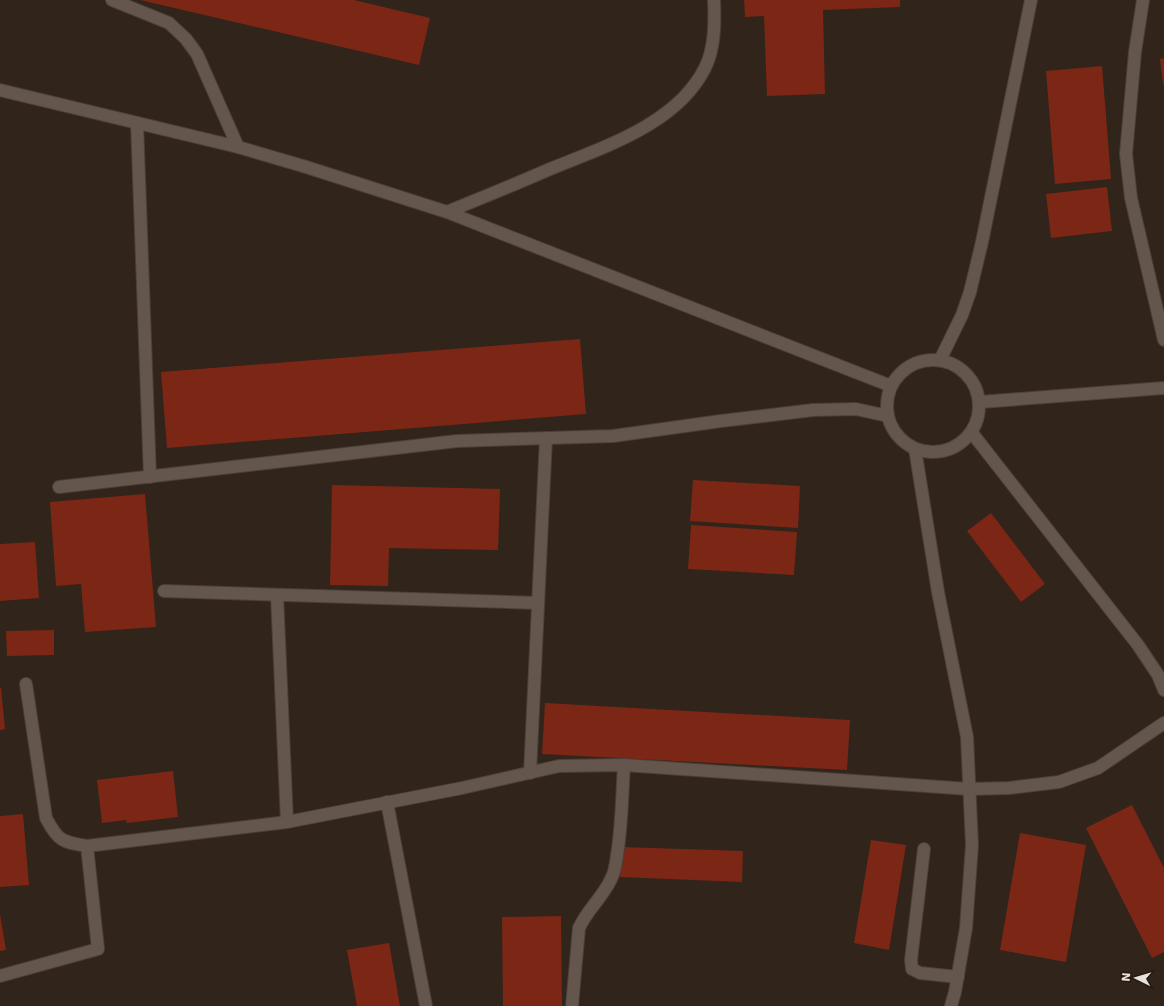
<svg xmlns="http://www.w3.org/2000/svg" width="1164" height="1006" font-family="'DejaVu Sans',sans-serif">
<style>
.building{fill:#7c2616}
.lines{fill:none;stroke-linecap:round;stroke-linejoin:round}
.minor-casing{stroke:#4a4039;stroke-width:14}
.minor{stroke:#64564c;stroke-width:12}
</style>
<rect width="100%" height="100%" fill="#30241b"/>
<g class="building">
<polygon points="140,0 354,0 430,18 419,65"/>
<polygon points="744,0 900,0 900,7 823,10 825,94 767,96 764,16 745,17"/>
<polygon points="1164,58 1164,84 1163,84 1160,59"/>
<polygon points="1102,66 1111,179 1055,184 1046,71"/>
<polygon points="1107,187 1112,231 1051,238 1046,194"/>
<polygon points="580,339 586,414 167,448 161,372"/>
<polygon points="693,480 800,486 798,528 690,521"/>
<polygon points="332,485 500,489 498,550 389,548 388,586 330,585"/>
<polygon points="145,494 156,627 85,632 81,584 56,586 50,502"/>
<polygon points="991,513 1045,584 1021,602 967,531"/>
<polygon points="691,525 797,532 794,575 688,569"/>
<polygon points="35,542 39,598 0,601 0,544"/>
<polygon points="54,630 54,655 7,656 6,631"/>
<polygon points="0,688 1,688 5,729 0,730"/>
<polygon points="545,703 850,720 847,770 542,754"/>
<polygon points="173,771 178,817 127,823 126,820 102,823 97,780"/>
<polygon points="1132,805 1164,868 1164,952 1152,958 1086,828"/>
<polygon points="23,814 29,885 0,887 0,816"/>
<polygon points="1020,833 1086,845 1066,962 1000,950"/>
<polygon points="871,840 906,845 889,950 854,943"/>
<polygon points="621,847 743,851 742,882 620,877"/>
<polygon points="0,914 6,950 0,951"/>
<polygon points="561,916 562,1006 503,1006 502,917"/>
<polygon points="389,943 400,1006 357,1006 347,950"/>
</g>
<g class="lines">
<defs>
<g id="minor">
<polyline points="112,0 169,23 186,39 197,54 238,147"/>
<polyline points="1143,0 1135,52 1126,154 1131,198 1164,340"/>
<polyline points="0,90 238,147 303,166 447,212 891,386"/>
<polyline points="137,123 150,477"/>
<path d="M447 212C481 198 516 184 550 169 604 147 677 124 705 68 715 48 715 22 714 0"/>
<circle cx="933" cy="406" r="46"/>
<polyline points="940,360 962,315 970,292 982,242 1031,0"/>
<polyline points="980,402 1164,388"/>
<polyline points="972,433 1138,645 1158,675 1164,690"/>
<polyline points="915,449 938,592 967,737 972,845 966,928 955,992 951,1006"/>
<polyline points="59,487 457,441 613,436 721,421 813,410 856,409 888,416"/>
<polyline points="164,591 538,603"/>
<polyline points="277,595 287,822"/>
<path d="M26 684 46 818C58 841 62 842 87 846L287 822 462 788 559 766 624 765 969 789 1009 788 1059 782 1098 768 1164 723"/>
<polyline points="530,773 546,438"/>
<polyline points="387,802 426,1006"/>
<polyline points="924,849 911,960 912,969 920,973 958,977"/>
<polyline points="0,976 98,949 87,846"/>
<path d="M572 1006 579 928C587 910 603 897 611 879 615 872 616 863 617 855 622 825 622 795 624 765"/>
</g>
</defs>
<use href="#minor" class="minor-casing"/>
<use href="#minor" class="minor"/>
</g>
<g transform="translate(1136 978) rotate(275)" stroke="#261b12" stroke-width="3" paint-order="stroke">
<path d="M0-3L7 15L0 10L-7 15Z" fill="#e8e0da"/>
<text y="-6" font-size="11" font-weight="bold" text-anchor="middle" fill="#e8e0da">N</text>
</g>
</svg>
